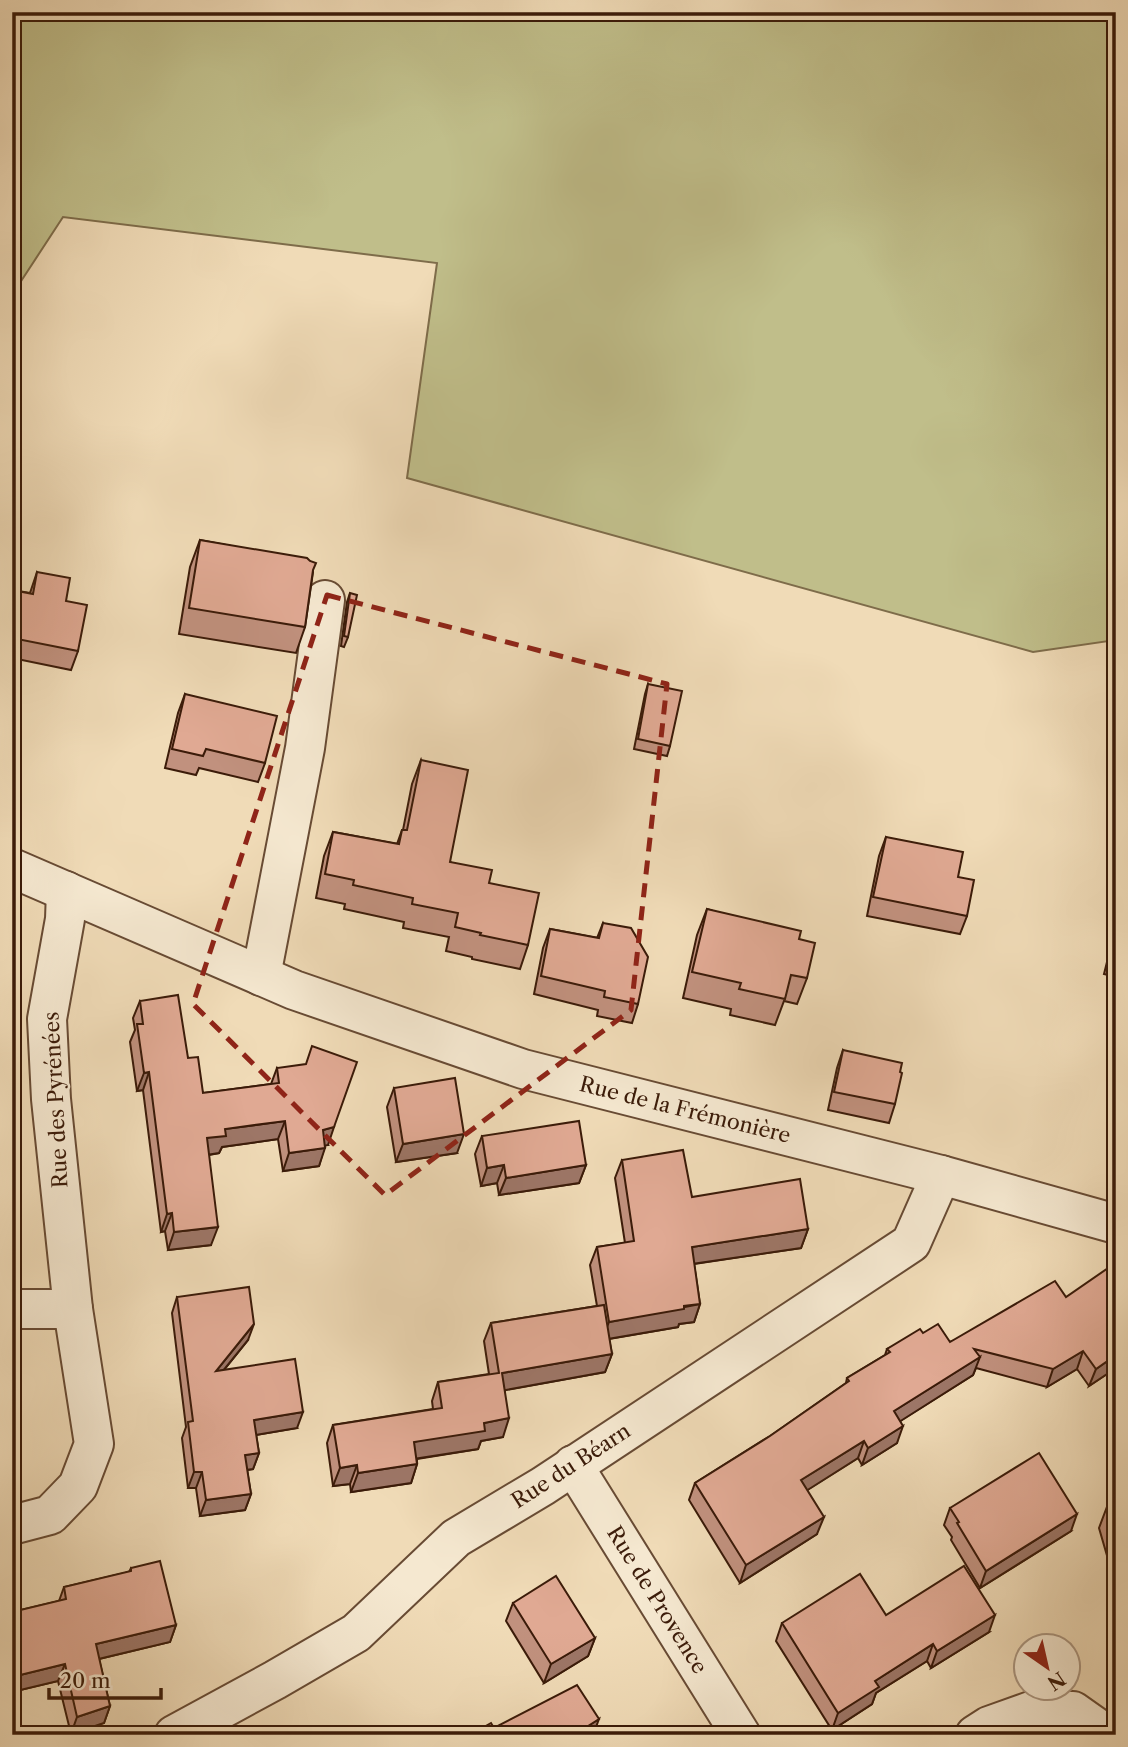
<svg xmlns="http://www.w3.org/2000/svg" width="1128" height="1747" font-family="'Libre Caslon Text',serif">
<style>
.green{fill:#c0be8a;stroke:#7e6c4a;stroke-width:2}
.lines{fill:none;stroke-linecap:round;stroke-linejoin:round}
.minor-casing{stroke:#684b34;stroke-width:42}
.path{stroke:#3b1b09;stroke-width:4.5;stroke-dasharray:2 3.5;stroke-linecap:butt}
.minor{stroke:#f5e8d0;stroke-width:38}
.wall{fill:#c1917e;stroke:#3b1b09;stroke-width:2}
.shaded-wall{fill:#9d7667;stroke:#3b1b09;stroke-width:2}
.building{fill:#e0a993;stroke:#3b1b09;stroke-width:2}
.marked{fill:none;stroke:#8f2418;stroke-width:5;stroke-dasharray:14 9;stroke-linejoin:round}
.labels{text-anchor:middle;stroke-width:5;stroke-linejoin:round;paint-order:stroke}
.street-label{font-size:21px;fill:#3b1b09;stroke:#f5e8d0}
</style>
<rect width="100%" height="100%" fill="#f0dbb7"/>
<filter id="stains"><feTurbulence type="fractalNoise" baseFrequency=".00286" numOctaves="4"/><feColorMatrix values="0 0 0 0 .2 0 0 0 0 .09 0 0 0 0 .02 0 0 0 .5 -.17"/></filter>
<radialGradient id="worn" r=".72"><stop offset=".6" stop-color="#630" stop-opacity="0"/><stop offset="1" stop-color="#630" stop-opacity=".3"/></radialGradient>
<polygon class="green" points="12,12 1116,12 1116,640 1033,652 407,478 437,263 63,217 12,295"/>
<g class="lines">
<defs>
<g id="minor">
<polyline points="12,868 294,990 523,1069 941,1175 1116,1224"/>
<polyline points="261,976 305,748 325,600"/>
<polyline points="12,1309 73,1309"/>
<polyline points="573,1465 741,1735"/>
<polyline points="12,1525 50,1515 78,1486 94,1444 73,1309 51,1099 47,1019 65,919 66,891"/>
<polyline points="174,1735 275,1680 356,1633 456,1538 543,1486 911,1243 941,1175"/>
<polyline points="975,1735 989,1726 1031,1711 1073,1711 1107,1735"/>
</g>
</defs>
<use href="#minor" class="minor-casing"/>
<polyline class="path" points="118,1735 138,1729"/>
<use href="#minor" class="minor"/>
</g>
<g class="wall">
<polygon points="200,540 310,561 313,572 305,627 296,653 179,634 190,567"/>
<polygon points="37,572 66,601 78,651 71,670 12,658 12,590 30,593"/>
<polygon points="350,593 348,637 344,647 341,646 347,602"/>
<polygon points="648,684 670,746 667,756 634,749 645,694"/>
<polygon points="185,694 265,763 258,782 199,768 196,775 165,768 178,713"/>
<polygon points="421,760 450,862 489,883 528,945 520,969 472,959 472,957 446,951 449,937 403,928 404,922 344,909 345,904 316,898 324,856 333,832 397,844 402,830 403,830 412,784"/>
<polygon points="886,837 958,877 967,916 960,934 867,916 879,856"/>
<polygon points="707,909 799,939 807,978 797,1004 784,1001 775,1025 730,1015 731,1009 683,998 697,935"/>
<polygon points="603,923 638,1004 632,1023 597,1016 598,1010 534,994 543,948 550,929 597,938"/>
<polygon points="1116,926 1116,977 1104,974"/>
<polygon points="140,1001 188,1058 203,1093 271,1084 277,1068 328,1145 325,1145 319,1166 283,1171 278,1139 222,1147 219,1153 209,1155 211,1245 168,1250 165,1231 161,1232 143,1090 137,1091 130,1042 135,1030 133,1018"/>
<polygon points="843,1050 895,1104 889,1123 828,1110 837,1068"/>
<polygon points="394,1088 457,1153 396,1162 387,1107"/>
<polygon points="482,1136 586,1165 579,1183 499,1195 497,1183 481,1186 475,1154"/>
<polygon points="622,1160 692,1197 808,1229 801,1248 694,1264 700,1304 694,1322 679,1324 678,1327 609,1339 612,1354 605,1372 505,1390 503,1437 481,1441 478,1449 417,1459 417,1464 411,1483 351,1492 350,1484 333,1486 327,1443 333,1425 433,1409 432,1401 438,1382 489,1374 484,1341 491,1323 597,1306 590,1265 597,1247 625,1243 615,1178"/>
<polygon points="177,1297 248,1340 224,1370 297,1428 256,1435 259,1453 253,1469 247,1470 251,1494 245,1510 200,1516 196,1488 188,1488 182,1438 186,1427 172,1313"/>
<polygon points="1066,1297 1116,1368 1089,1386 1077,1369 1047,1387 976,1368 973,1375 900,1421 897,1443 862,1465 858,1458 807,1490 817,1534 740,1583 689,1500 695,1483 770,1436 846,1383 847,1378 885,1355 887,1349 923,1333 950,1342"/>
<polygon points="1116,1502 1116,1586 1108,1575 1110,1566 1099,1528 1108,1504"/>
<polygon points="950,1508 1071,1531 980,1588 951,1540 952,1537 944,1525"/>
<polygon points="131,1568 176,1625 170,1642 99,1659 110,1706 104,1723 71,1734 58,1681 12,1692 12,1612 59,1601 64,1587 129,1572"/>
<polygon points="513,1603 595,1638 588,1656 544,1683 506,1621"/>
<polygon points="782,1623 989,1632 931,1668 927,1661 876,1693 872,1704 832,1730 776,1641"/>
</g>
<g class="shaded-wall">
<polygon points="149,1072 143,1090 137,1091 144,1073"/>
<polygon points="285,1121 278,1139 222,1147 219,1153 200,1156 207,1138 225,1129"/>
<polygon points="334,1127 328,1145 316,1148 323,1130"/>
<polygon points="464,1134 457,1153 396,1162 403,1144"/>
<polygon points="325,1148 319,1166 283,1171 289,1153"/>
<polygon points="504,1165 497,1183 481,1186 487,1168"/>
<polygon points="586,1165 579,1183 499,1195 506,1178"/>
<polygon points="172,1213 165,1231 161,1232 167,1214"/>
<polygon points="218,1227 211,1245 168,1250 174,1232"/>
<polygon points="808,1229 801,1248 685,1265 692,1247"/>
<polygon points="700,1304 694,1322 679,1324 678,1327 602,1340 609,1322"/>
<polygon points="254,1324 248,1340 210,1387 216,1371"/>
<polygon points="1083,1351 1077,1369 1047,1387 1053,1369"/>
<polygon points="612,1354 605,1372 495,1392 502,1373"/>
<polygon points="1116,1355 1116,1368 1089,1386 1096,1369"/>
<polygon points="980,1357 973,1375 888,1429 894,1411"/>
<polygon points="303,1412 297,1428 249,1436 254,1420"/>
<polygon points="509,1418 503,1437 481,1441 478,1449 407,1460 414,1442 484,1423"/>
<polygon points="903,1426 897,1443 862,1465 868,1448"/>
<polygon points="864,1441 858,1458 795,1498 801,1480"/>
<polygon points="259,1453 253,1469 239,1471 245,1455"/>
<polygon points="417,1464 411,1483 351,1492 358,1473"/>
<polygon points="357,1465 350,1484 333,1486 340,1468"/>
<polygon points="194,1472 202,1472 196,1488 188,1488"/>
<polygon points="251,1494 245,1510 200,1516 206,1500"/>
<polygon points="1077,1514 1071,1531 980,1588 986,1571"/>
<polygon points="824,1517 817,1534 740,1583 746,1565"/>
<polygon points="995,1615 989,1632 931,1668 937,1651"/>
<polygon points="176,1625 170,1642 90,1661 96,1644"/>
<polygon points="595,1638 588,1656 544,1683 551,1664"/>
<polygon points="933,1644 927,1661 876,1693 872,1704 832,1730 838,1713 875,1681"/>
<polygon points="65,1664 58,1681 12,1692 12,1677"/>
<polygon points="110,1706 104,1723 71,1734 77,1717"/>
<polygon points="599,1719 593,1735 574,1735"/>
</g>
<g class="building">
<polygon points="200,540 307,558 310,561 316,563 313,570 305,627 189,608"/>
<polygon points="37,572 70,578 66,601 87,605 78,651 12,638 12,590 33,594"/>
<polygon points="350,593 357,595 348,637 344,636"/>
<polygon points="648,684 682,691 670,746 638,739"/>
<polygon points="185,694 277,716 265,763 206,749 203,756 172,749"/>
<polygon points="421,760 468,770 450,862 492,870 489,883 539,893 528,945 480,935 481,933 455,927 458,913 412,904 413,898 353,885 354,880 325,874 333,832 399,844 402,830 407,830"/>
<polygon points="886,837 963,852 958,877 974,880 967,916 873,897"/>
<polygon points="707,909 801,931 799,939 815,943 807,978 791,975 785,999 739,989 741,983 692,972"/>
<polygon points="603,923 631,928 648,957 638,1004 604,997 605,991 541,976 550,929 599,938"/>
<polygon points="1116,935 1116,957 1111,955"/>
<polygon points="178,995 188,1058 198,1057 203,1093 279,1083 277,1068 306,1064 312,1046 357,1062 334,1127 323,1130 325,1148 289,1153 285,1121 225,1129 226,1136 207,1138 218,1227 174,1232 172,1213 167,1214 149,1072 144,1073 137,1024 143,1024 140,1001"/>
<polygon points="843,1050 902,1063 900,1072 902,1073 895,1104 834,1092"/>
<polygon points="455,1078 464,1134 403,1144 394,1088"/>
<polygon points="579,1121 586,1165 506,1178 504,1165 487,1168 482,1136"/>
<polygon points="683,1150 692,1197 800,1179 808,1229 692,1247 700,1304 684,1306 684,1309 609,1322 597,1247 634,1241 622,1160"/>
<polygon points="1111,1266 1116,1267 1116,1355 1096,1369 1083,1351 1053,1369 974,1349 980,1357 894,1411 903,1426 868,1448 864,1441 801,1480 824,1517 746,1565 695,1483 770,1436 849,1381 847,1378 890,1352 887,1349 920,1329 923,1333 938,1324 950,1342 1055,1281 1066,1297"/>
<polygon points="249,1287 254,1324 216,1371 295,1359 303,1412 254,1420 259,1453 245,1455 251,1494 206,1500 202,1472 194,1472 188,1422 193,1421 177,1297"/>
<polygon points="604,1305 612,1354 502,1373 509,1418 484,1423 485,1431 414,1442 417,1464 358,1473 357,1465 340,1468 333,1425 442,1408 438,1382 499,1373 491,1323"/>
<polygon points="1039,1453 1077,1514 986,1571 957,1523 959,1522 950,1508"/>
<polygon points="1116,1502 1116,1532 1108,1504"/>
<polygon points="160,1561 176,1625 96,1644 110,1706 77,1717 65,1664 12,1677 12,1612 66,1599 64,1587 131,1571 131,1568"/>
<polygon points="964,1566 995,1615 937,1651 933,1644 875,1681 879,1687 838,1713 782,1623 860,1574 886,1615"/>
<polygon points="556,1576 595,1638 551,1664 513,1603"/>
<polygon points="577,1685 599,1719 574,1735 470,1735 491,1723 494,1728"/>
<polygon points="372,1730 375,1735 363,1735"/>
</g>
<path class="marked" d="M327 595 667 684 631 1010 385 1195 193 1004Z"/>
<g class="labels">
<g class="street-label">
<text transform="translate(56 1100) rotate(-93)" y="7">Rue des Pyrénées</text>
<text transform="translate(685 1110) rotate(14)" y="7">Rue de la Frémonière</text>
<text transform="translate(571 1466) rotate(-33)" y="7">Rue du Béarn</text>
<text transform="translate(657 1600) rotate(58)" y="7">Rue de Provence</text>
</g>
</g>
<rect width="1128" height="1747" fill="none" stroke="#f0dbb7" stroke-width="42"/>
<rect x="14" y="14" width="1100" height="1719" fill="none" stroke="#3b1b09" stroke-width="3.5"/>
<rect x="21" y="21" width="1086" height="1705" fill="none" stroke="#3b1b09" stroke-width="2"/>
<g transform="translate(1047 1667) rotate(146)"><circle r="33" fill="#f5e8d0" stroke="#ab9680" stroke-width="2"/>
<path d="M0-5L12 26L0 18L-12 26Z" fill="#8f2418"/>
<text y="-10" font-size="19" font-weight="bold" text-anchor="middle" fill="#3b1b09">N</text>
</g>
<path d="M49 1688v10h112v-10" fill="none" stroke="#3b1b09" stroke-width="3.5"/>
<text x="60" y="1688" font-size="21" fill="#3b1b09" stroke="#f5e8d0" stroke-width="5" paint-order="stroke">20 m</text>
<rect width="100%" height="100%" filter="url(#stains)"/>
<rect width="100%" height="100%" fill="url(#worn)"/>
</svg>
